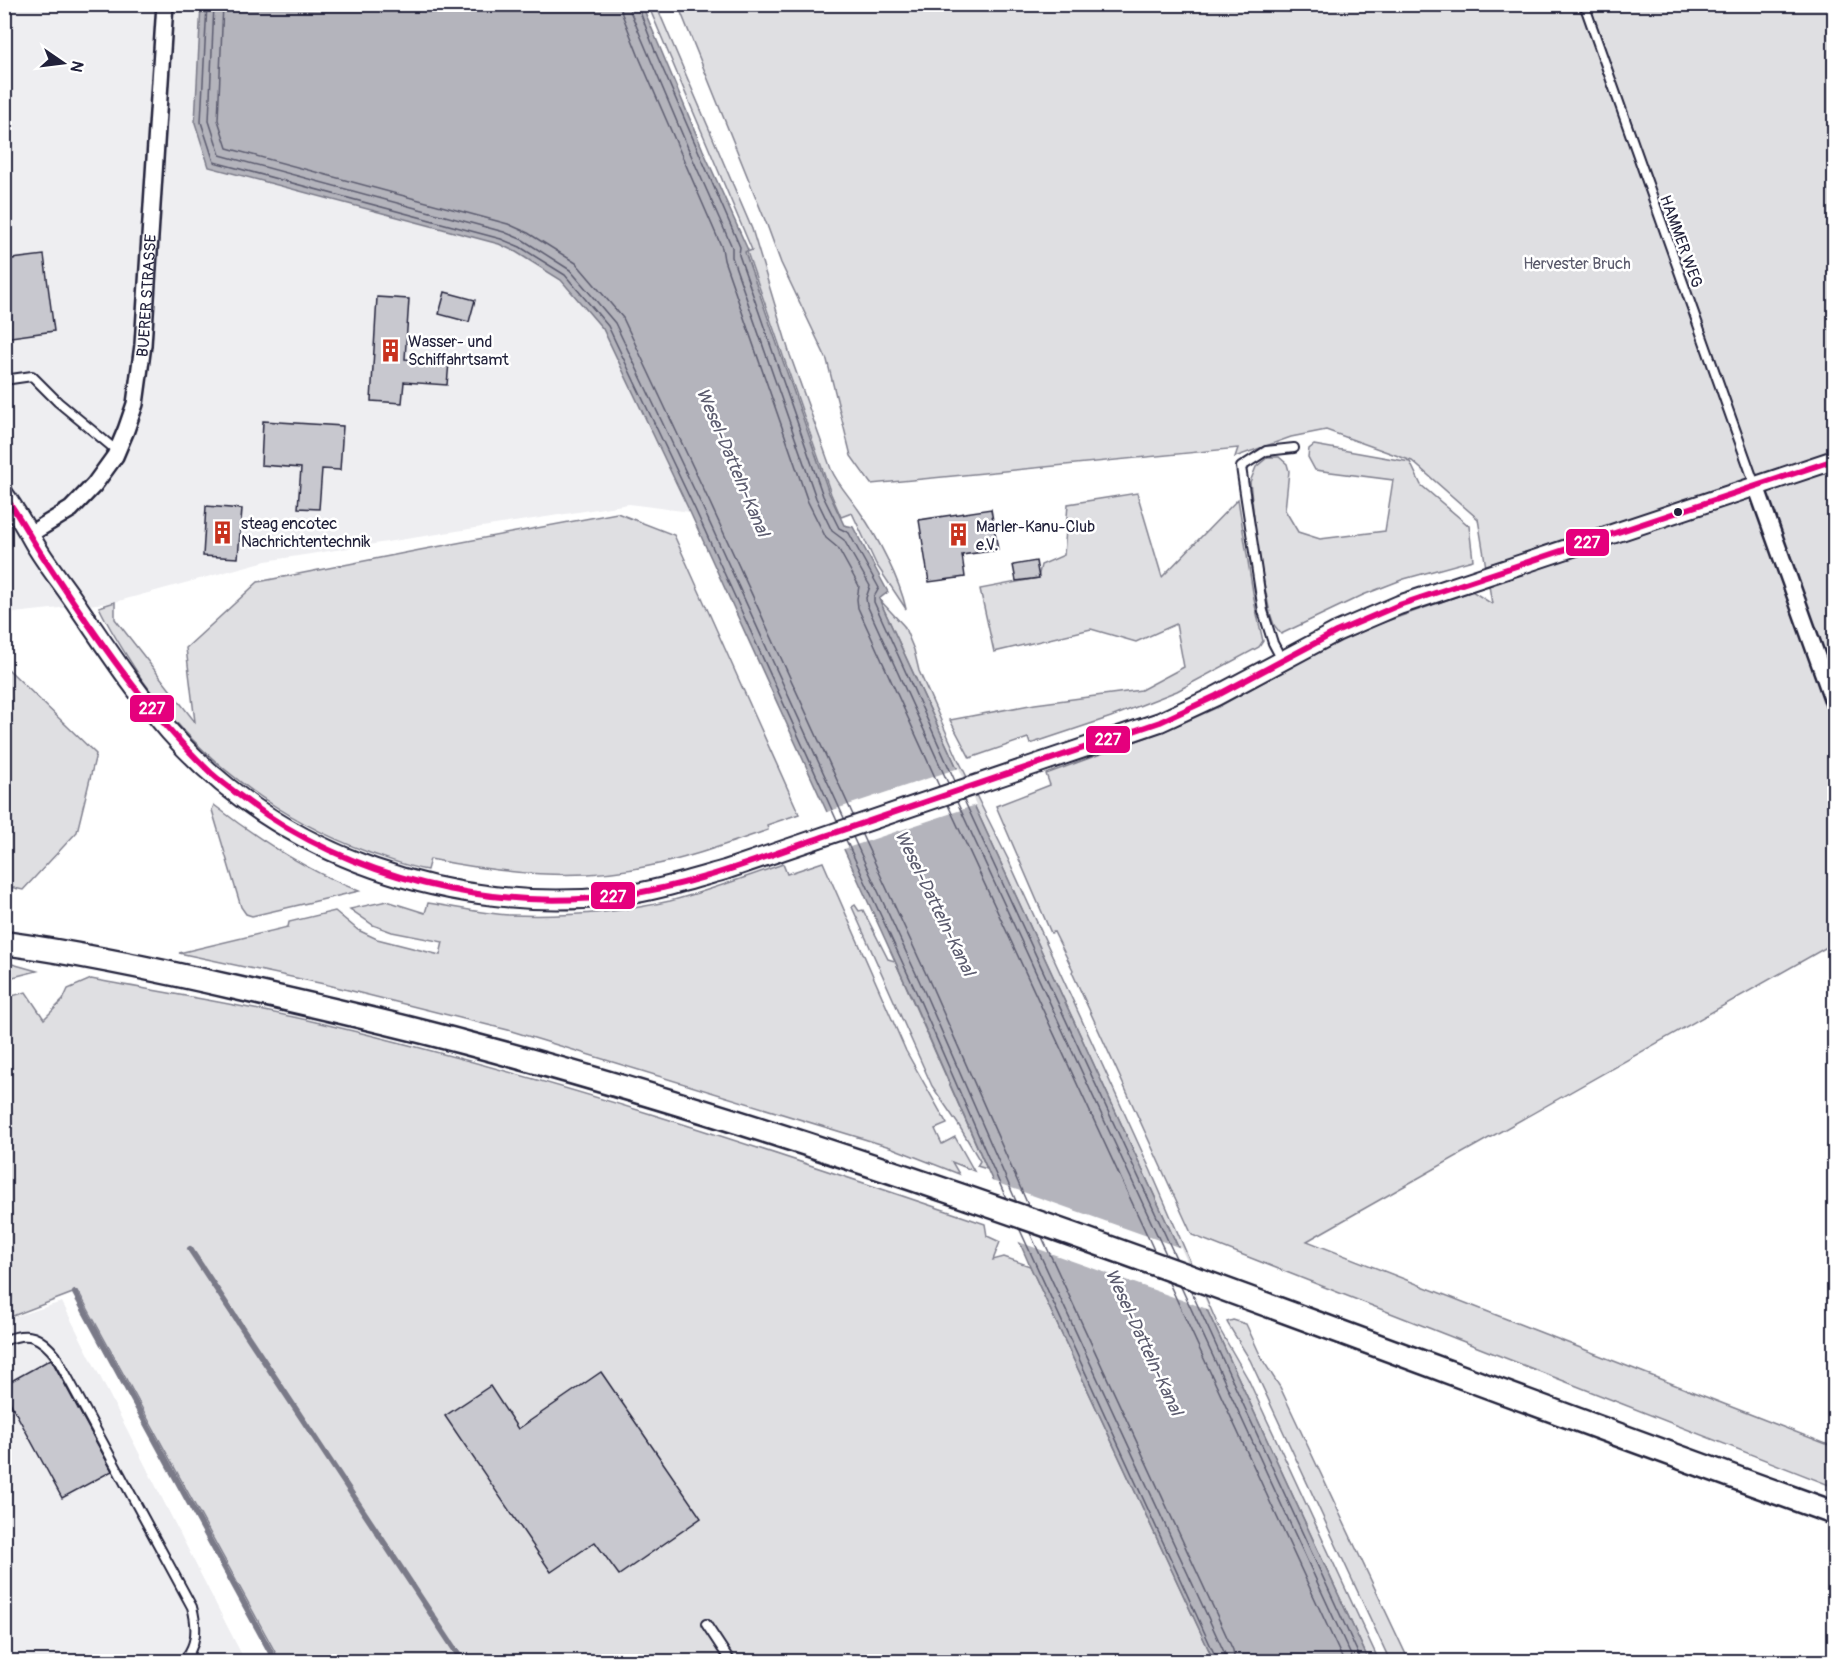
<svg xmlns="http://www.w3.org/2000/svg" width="1839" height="1666" font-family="Pangolin,sans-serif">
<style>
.built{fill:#eeeef1}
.green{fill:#dfdfe2;stroke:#80808e;stroke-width:1.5}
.water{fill:#b4b4bc;stroke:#7a7a88;stroke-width:1.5}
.pier{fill:#fff}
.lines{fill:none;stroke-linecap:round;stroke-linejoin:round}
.shore{stroke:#5c5c6f;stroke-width:1.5}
.stream{stroke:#7a7a88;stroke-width:6}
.building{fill:#c8c8cf;stroke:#22223b;stroke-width:1.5}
.service-casing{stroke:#22223b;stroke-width:12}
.minor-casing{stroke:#22223b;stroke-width:20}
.tertiary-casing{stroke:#22223b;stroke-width:22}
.primary-casing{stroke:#22223b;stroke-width:27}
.service{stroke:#fff;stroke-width:8}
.minor{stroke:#fff;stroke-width:15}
.tertiary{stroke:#fff;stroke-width:18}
.primary{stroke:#fff;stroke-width:22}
.bus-1-casing{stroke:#fff;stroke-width:10}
.bus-1{stroke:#e5007d;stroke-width:6}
.bus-dot{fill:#22223b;stroke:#fff;stroke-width:2}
.labels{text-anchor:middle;stroke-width:5;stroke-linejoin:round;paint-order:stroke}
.street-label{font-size:16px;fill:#22223b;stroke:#fff}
.park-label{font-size:16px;fill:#5b5b6d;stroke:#fff}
.poi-label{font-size:16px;fill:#22223b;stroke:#fff;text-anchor:start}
.water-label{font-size:18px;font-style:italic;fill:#5c5c6f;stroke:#fff}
.line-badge{stroke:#fff;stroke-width:2}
.badge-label{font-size:16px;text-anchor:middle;font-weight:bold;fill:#fff}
</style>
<rect width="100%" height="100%" fill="#fff"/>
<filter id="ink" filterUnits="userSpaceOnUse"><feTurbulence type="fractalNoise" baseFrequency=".0167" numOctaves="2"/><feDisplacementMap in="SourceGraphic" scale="12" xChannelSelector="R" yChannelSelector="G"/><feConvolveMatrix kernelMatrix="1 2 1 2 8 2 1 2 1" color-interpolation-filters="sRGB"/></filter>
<g filter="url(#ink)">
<g class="built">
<polygon points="4,5 201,5 195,123 499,244 516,252 561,280 603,329 690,512 629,504 266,561 115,602 5,614"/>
<polygon points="62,1302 245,1661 5,1661 4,1320"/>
</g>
<g class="green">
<path d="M648 5H656L752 229 790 355 831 469C838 485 850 497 860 512 877 536 900 580 906 609L876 564 852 513 841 517 831 494 747 252 752 250Z"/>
<polygon points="678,5 1834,5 1834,943 1307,1241 1834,1447 1834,1487 1192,1235 1072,972 1073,970 1054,932 1051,933 996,806 1050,785 1046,774 1169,729 1218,707 1320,651 1376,625 1472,591 1492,604 1478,519 1412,461 1326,430 1291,437 1235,457 1238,448 871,484 851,456 827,360 781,263 767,225"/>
<polygon points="1314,445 1410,462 1421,485 1469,526 1473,560 1404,579 1363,595 1281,634 1274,625 1270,613 1258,554 1250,482 1256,467 1268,457 1279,457 1287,464 1289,471 1285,510 1298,532 1320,539 1385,531 1393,480 1315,470 1308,457 1309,449"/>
<polygon points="1137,493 1162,577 1238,499 1255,605 1263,641 1259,647 1177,691 1111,717 1030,744 1028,738 970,758 950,720 1035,704 1141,690 1184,667 1176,624 1136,642 1091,629 994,652 980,589 1038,578 1041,565 1064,555 1068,504"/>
<path d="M617 513 674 535 799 814 767 825 768 830C729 843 690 858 649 866 577 882 501 873 430 859L427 870C408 867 388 859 370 853 277 819 198 759 141 678 126 655 111 632 99 607L115 602V619L195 722 186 648 258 582 420 550Z"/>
<polygon points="879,599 904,626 914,650 919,671 958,759 1008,859 1150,1169 1220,1330 1248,1379 1379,1661 1369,1661"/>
<polygon points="8,669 96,754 77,832 23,890 5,886 4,670"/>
<path d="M214 805C259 840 306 870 359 891L252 916 246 914 241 907 212 810Z"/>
<path d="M823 862 906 1051 947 1124 935 1129 942 1144 955 1137 974 1171 952 1162 959 1174 890 1147 508 1030 324 984 179 953 288 927 289 922 335 911 358 930 377 939 440 955 443 942 392 932 373 925 350 909 387 901 425 913 428 903C455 907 483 914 510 915 563 917 617 913 670 901 708 891 746 877 783 864L787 874Z"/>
<polygon points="855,905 859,911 863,910 888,959 895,961 987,1169 977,1166 980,1161 958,1124 932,1086 852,907"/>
<polygon points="4,962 5,962 37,971 5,979"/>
<path d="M91 979C167 993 244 1005 320 1023 546 1076 765 1149 985 1224L987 1236 1000 1242 993 1260 1004 1257 1030 1266 1214 1661H280L78 1291 5 1319V998L26 992 44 1019 63 1000 68 989Z"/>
<polygon points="1233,1320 1246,1324 1262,1359 1280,1387 1409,1661 1390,1661 1250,1360 1228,1324 1227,1322"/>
</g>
<polygon class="water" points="201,5 642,5 703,150 748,250 745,252 829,493 844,525 853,527 888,592 879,599 1369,1661 1214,1661 1030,1266 911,996 690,512 603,329 561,280 516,252 499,244 209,167 195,123"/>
<g class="pier">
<polygon points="959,768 976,805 841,850 824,813"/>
<polygon points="989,1180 1181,1248 1210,1310 1016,1241"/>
</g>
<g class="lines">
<g class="shore">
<polyline points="207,4 201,122 214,162 501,239 520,247 565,275 608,326 695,509 837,821"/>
<polyline points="214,4 209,121 220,155 504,232 523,240 570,270 615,323 702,506 844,818"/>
<polyline points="223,4 218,120 227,148 508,224 528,233 576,263 623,318 710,503 853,815"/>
<polyline points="620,4 622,14 639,57 722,248 724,260 808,502 826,538 838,548 859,586 857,599 858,608 939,786"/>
<polyline points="629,4 630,11 691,155 732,247 732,257 816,498 832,531 844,540 870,586 866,598 867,605 948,783"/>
<polyline points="637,4 655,51 740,247 739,255 823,496 839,528 849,533 879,588 874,597 874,602 955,781"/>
<polyline points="964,800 1176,1258"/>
<polyline points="957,802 1166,1254"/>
<polyline points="948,805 1154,1250"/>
<polyline points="862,835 932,987 1028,1205"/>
<polyline points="853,837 924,991 1016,1201"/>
<polyline points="846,840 917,994 1006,1198"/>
<polyline points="1020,1230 1218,1662"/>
<polyline points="1030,1233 1225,1654 1226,1662"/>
<polyline points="1042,1237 1233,1650 1235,1662"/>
<polyline points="1169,1283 1344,1662"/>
<polyline points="1181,1287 1354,1662"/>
<polyline points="1191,1291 1362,1662"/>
</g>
<g class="stream">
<polyline points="190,1249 463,1662"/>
<polyline points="75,1293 276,1662"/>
</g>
</g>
<g class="building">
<polygon points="44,255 54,331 4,338 4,260"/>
<polygon points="445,292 475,300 469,322 439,314"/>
<polygon points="377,297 409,299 405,359 449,362 447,385 404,382 402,403 371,401"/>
<polygon points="263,421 343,426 340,470 322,469 319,509 298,508 301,468 261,465"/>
<polygon points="206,506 242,509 238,558 203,556"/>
<polygon points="991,509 998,550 962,555 965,577 929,582 919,520"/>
<polygon points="1036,561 1039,578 1016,581 1013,565"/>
<polygon points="51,1359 112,1471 62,1498 4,1391 4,1385"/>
<polygon points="601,1372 701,1518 619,1575 595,1542 551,1572 445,1416 490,1386 518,1429"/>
</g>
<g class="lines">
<defs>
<g id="service">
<polyline points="1584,4 1755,485"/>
<polyline points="4,380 32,376 58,402 117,451"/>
<polyline points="1282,660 1273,643 1263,611 1241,467 1266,451 1294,448"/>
<path d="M4 1341C29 1330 41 1337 56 1356L192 1607C197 1625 198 1648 181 1662"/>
<polyline points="706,1624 731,1662"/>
</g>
<g id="minor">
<polyline points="1756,486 1834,704"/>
<path id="s1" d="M30 534 71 509 94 485 115 456 126 430 135 404 143 345 165 4"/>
</g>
<path id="tertiary" d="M4 494C15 509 24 525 33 541 46 564 64 585 79 608 108 650 136 693 170 732 280 858 455 915 619 896 655 891 690 880 725 870L1160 722 1216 696 1336 632 1399 605 1834 460"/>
<path id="primary" d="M4 943C84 954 163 971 241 989 317 1006 392 1023 466 1043 933 1167 1381 1352 1834 1513"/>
</defs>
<use href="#service" class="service-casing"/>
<use href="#minor" class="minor-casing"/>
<use href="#tertiary" class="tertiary-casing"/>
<use href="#primary" class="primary-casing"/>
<use href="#service" class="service"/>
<use href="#minor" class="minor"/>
<use href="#tertiary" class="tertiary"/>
<use href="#primary" class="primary"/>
<defs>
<path id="bus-1" d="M4 495C19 515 30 538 44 558 94 634 145 710 211 773 221 782 232 790 243 798 348 878 492 913 623 895 694 886 763 857 831 834 941 797 1050 759 1160 722L1216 696 1336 632 1399 605 1834 460"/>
</defs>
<use href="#bus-1" class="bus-1-casing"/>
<use href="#bus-1" class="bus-1"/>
</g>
</g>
<defs>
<symbol id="building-bare" viewBox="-9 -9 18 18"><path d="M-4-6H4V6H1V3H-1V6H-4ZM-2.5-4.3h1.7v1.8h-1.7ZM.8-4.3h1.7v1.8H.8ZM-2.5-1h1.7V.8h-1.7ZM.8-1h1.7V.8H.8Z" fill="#c8321e" stroke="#fff" stroke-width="2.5" paint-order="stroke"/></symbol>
</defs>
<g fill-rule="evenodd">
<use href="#building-bare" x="374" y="334" width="33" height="33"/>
<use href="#building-bare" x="206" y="516" width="33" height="33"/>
<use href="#building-bare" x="942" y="518" width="33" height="33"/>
</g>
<circle class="bus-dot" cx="1678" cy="512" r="5"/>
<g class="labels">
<g class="street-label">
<text transform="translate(1682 241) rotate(70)" y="6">HAMMER WEG</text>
<text dy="6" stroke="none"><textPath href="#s1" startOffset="282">BUERER STRASSE</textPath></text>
</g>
<g class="park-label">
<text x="1577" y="269">Hervester Bruch</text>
</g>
<g class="poi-label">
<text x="408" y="347">Wasser- und<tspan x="408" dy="18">Schiffahrtsamt</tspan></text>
<text x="241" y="529">steag encotec<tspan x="241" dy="18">Nachrichtentechnik</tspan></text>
<text x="976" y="532">Marler-Kanu-Club<tspan x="976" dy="18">e.V.</tspan></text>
</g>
<g class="water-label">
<text transform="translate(733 462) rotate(67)" y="6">Wesel-Datteln-Kanal</text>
<text transform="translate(935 903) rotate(64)" y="6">Wesel-Datteln-Kanal</text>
<text transform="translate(1144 1342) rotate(65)" y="6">Wesel-Datteln-Kanal</text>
</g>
</g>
<g class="line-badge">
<rect x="1565" y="528" width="45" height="29" rx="6" fill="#e5007d"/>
<rect x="129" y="694" width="46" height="29" rx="6" fill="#e5007d"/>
<rect x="1085" y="725" width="46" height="29" rx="6" fill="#e5007d"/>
<rect x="590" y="881" width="46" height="29" rx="6" fill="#e5007d"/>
</g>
<g class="badge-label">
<text x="1587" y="548">227</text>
<text x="152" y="714">227</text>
<text x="1108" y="745">227</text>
<text x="613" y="902">227</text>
</g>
<rect width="1839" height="1666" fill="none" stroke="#fff" stroke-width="24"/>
<rect x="12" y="12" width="1815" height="1642" fill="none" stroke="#22223b" stroke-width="2" filter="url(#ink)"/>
<g transform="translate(63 63) rotate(104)" stroke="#ffffff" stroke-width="4.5" paint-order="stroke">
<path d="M0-4.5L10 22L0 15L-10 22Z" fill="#22223b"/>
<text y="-9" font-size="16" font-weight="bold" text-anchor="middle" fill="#22223b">N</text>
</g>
</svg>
